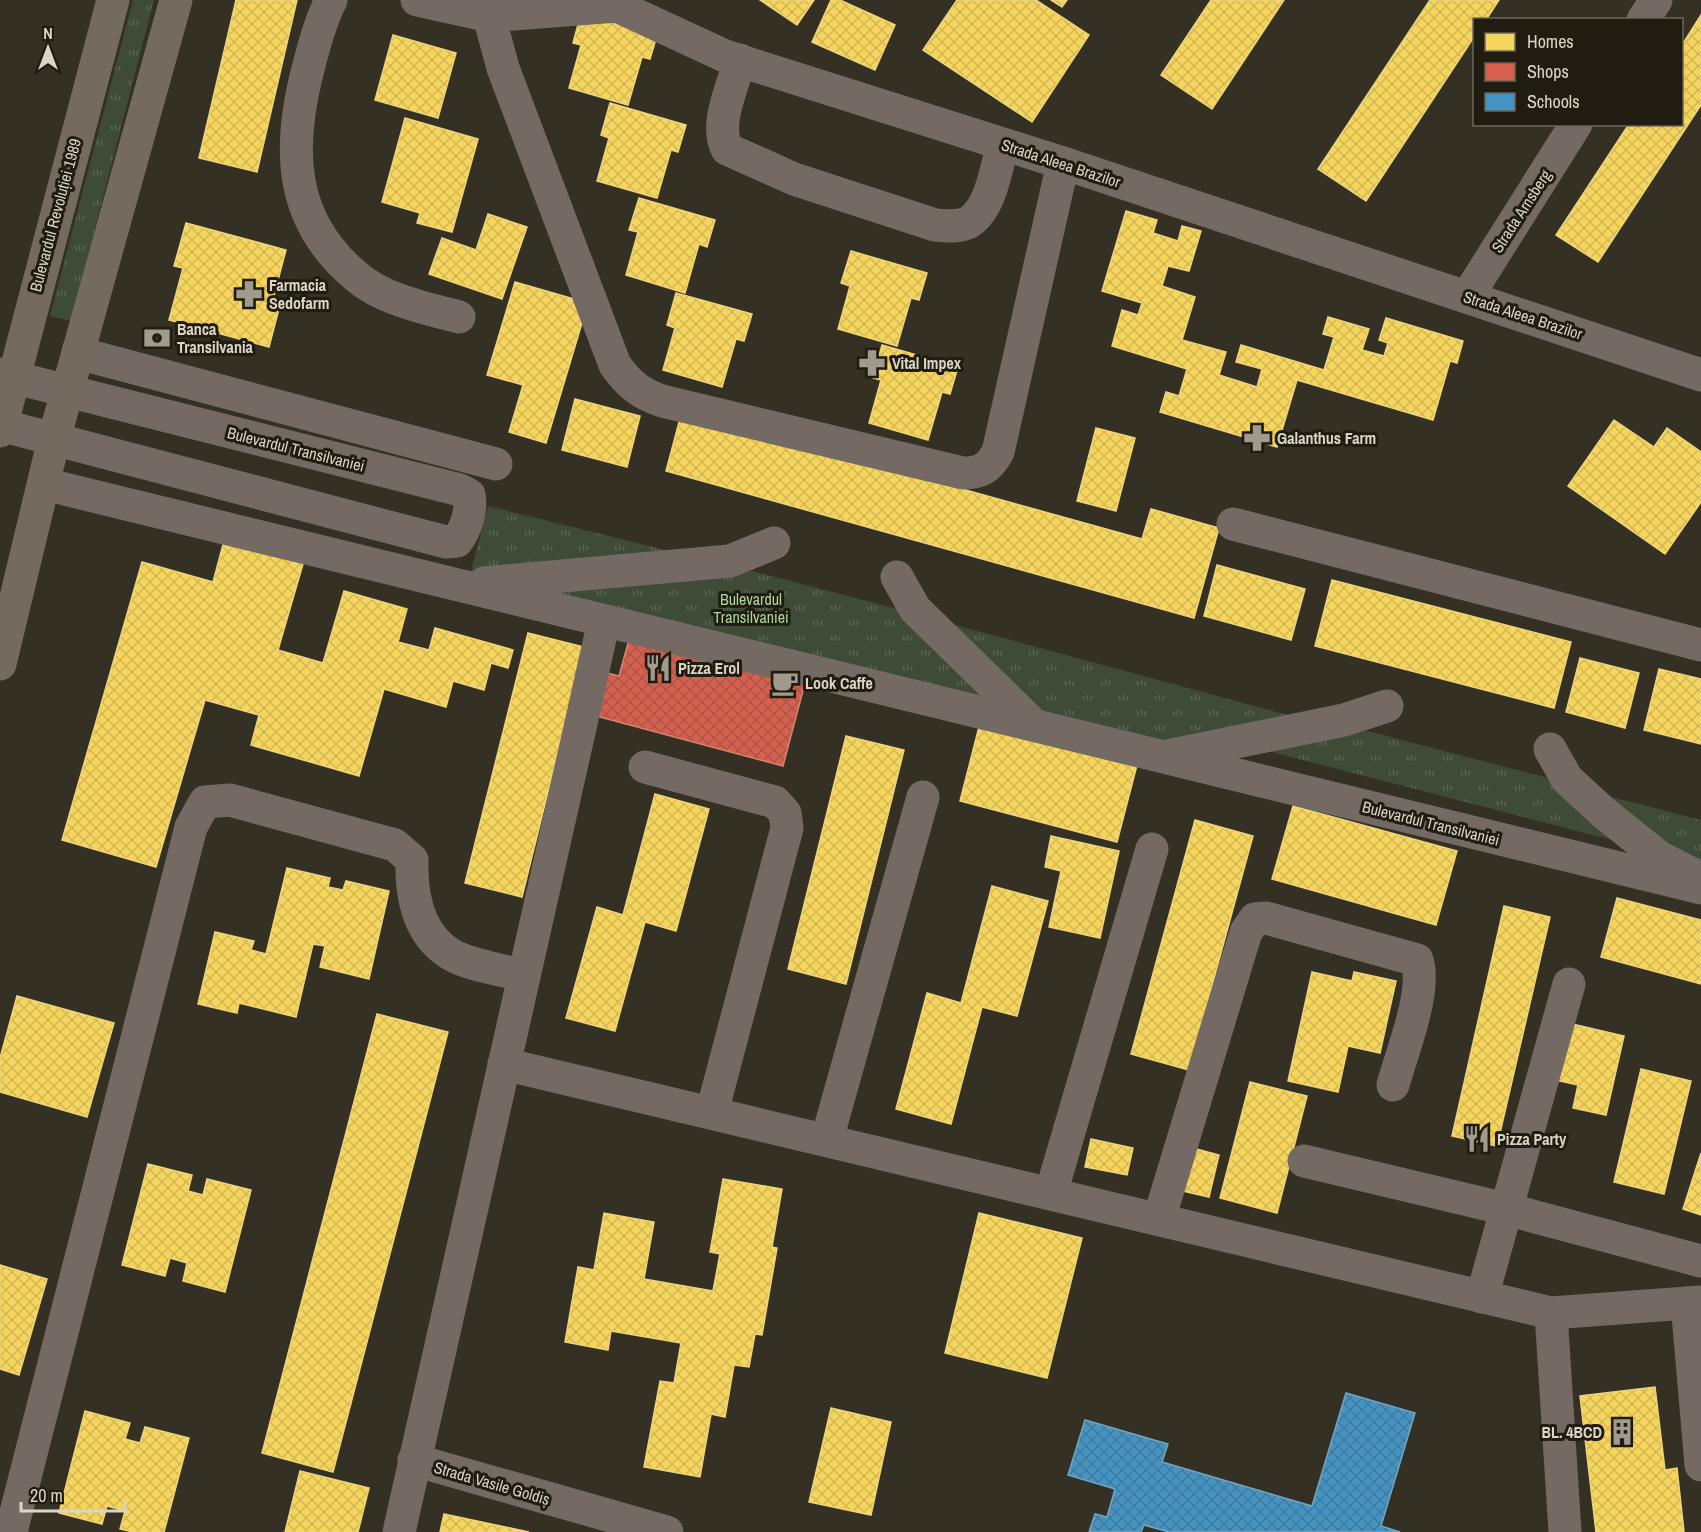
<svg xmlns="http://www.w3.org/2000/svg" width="1701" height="1532" font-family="'Archivo Narrow',sans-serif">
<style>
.grass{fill:url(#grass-tufts)}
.homes{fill:url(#homes-cross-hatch);stroke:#eed57c;stroke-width:1.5}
.shops{fill:url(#shops-cross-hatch);stroke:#d88372;stroke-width:1.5}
.schools{fill:url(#schools-cross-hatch);stroke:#71a7c4;stroke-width:1.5}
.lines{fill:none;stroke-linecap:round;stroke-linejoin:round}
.minor{stroke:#746a63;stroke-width:33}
.major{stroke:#756a60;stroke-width:33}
.labels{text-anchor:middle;stroke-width:6;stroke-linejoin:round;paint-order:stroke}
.street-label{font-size:16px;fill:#dbd5c7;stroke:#201c12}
.poi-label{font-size:16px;font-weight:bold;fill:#dbd5c7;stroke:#201c12;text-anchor:start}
.park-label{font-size:16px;fill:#add39f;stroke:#201c12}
</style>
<defs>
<pattern id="grass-tufts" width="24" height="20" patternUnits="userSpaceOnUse" patternTransform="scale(1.5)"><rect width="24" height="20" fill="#3e4b36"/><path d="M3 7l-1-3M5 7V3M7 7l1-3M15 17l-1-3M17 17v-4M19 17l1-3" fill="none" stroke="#596452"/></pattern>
<pattern id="homes-cross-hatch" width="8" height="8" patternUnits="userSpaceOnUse" patternTransform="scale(1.5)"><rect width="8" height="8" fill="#f6d55c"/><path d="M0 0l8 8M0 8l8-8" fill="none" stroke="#d2b756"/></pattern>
<pattern id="shops-cross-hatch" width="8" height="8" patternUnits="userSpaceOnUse" patternTransform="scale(1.5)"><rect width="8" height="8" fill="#d6604d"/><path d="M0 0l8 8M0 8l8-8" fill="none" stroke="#aa5648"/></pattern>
<pattern id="schools-cross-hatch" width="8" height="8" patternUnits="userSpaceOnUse" patternTransform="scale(1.5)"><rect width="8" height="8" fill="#4393c3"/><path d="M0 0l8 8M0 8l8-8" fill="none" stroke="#437a9a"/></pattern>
</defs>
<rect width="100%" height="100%" fill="#353024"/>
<g class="grass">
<polygon points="133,0 154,0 71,321 50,316"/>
<polygon points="488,506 685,555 470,575"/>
<polygon points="752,571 905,611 996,706 530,592"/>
<polygon points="944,622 1306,720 1168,746 1035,712"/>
<polygon points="1352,727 1548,778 1628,844 1268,751"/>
<polygon points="1608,796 1701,820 1701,864 1674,851"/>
</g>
<g class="homes">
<polygon points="236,0 297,0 257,172 199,158"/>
<polygon points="760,0 814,0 797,25"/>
<polygon points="831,0 840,0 895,25 875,70 812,42"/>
<polygon points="957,0 1036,0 1089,35 1032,122 923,50"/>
<polygon points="1051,0 1067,0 1062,7"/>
<polygon points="1211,0 1284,0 1212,109 1161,75"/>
<polygon points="1430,0 1499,0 1486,20 1474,20 1474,37 1366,201 1318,169"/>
<polygon points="582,10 658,32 650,59 642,57 628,105 569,88 581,45 573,43"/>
<polygon points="1701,15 1701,105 1598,262 1556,235 1629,124 1682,124 1682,45"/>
<polygon points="393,35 456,53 438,118 375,100"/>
<polygon points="610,103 686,125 678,152 671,150 657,198 597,181 609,138 601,135"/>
<polygon points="405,118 478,139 452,232 417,223 420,213 382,202"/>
<polygon points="639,198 715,220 707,247 699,244 685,293 626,275 638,232 629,230"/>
<polygon points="1126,211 1157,220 1153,233 1178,241 1182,226 1201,231 1189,271 1168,266 1162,286 1195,297 1182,340 1226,352 1219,375 1257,387 1262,369 1236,362 1241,345 1324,370 1334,337 1323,334 1328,317 1369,329 1362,350 1384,356 1388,343 1379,340 1386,318 1463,341 1457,363 1450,361 1433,420 1297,380 1277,447 1160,412 1166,392 1179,396 1187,369 1112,346 1122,310 1138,315 1142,303 1102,291"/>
<polygon points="488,214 527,227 502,299 429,274 442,238 476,250"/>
<polygon points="186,223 286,250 273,299 281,301 269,347 169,320 183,268 174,266"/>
<polygon points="851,251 927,273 919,300 911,298 897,346 838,329 850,286 841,283"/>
<polygon points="515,282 588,303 546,443 509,432 523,385 487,375"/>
<polygon points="676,293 752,314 744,341 736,339 722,387 663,370 675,328 667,325"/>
<polygon points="882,345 958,367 950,394 942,392 928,440 869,423 881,380 873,378"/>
<polygon points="575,399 640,416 627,467 562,450"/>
<polygon points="682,411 1142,539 1151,509 1219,528 1194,618 666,471"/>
<polygon points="1614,420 1654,447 1667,428 1701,452 1701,502 1665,554 1568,486"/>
<polygon points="1096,428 1135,438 1116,511 1077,501"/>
<polygon points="224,541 303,564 278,650 323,663 344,591 407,609 398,642 429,650 435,628 513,650 508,668 491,663 484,690 453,681 446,707 384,689 359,776 251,745 259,715 205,700 156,867 62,840 142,562 213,582"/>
<polygon points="1217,565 1305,589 1291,640 1204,616"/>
<polygon points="1332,580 1571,642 1554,708 1315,646"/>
<polygon points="528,633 584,647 522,897 465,883"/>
<polygon points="1580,658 1639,673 1625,728 1566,712"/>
<polygon points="1659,669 1701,679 1701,744 1644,730"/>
<polygon points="980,723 1137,765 1117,842 960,801"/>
<polygon points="846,736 904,750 846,984 788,969"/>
<polygon points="655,794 709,809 676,931 645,922 615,1031 566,1018 597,907 623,915"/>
<polygon points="1293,806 1457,851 1436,925 1272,879"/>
<polygon points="1195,820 1253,836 1189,1070 1131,1054"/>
<polygon points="1051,836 1119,851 1100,938 1049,927 1061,871 1045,867"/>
<polygon points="287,868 330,878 328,887 343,890 346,881 389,891 369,979 320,967 325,946 313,944 296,1017 239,1003 237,1013 198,1004 215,932 254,941 251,950 266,954"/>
<polygon points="992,886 1048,901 1017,1016 982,1007 951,1124 896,1109 927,993 961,1003"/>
<polygon points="1617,898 1701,920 1701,984 1601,957"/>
<polygon points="1504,906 1550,917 1497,1146 1452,1136"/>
<polygon points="1312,972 1352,981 1354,972 1396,981 1380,1053 1348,1046 1338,1092 1288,1081"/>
<polygon points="17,996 114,1023 87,1117 0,1092 0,1058"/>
<polygon points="377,1014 448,1032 333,1472 262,1453"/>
<polygon points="1568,1023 1624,1036 1606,1115 1573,1108 1578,1085 1555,1080"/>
<polygon points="1641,1069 1691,1081 1664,1194 1614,1182"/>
<polygon points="1250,1082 1307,1096 1277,1213 1220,1198"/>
<polygon points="1091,1139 1133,1148 1127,1175 1085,1167"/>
<polygon points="1189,1147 1219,1155 1209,1197 1178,1190"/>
<polygon points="1701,1153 1701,1215 1683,1209"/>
<polygon points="148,1164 192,1175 188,1191 203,1195 207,1179 251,1190 225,1292 183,1281 187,1263 170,1258 165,1276 122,1265"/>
<polygon points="723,1179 782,1189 772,1247 777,1248 762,1335 755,1334 749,1367 734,1365 725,1417 711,1414 700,1477 644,1467 660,1381 674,1383 681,1343 611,1331 608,1350 565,1342 578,1267 594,1270 604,1213 654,1222 644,1279 713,1291 720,1254 710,1252"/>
<polygon points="979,1213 1082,1238 1047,1378 945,1353"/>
<polygon points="0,1265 47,1279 19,1375 0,1369"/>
<polygon points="1655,1387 1665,1470 1677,1468 1684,1532 1596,1532 1580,1396"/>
<polygon points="831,1408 891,1422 871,1515 809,1502"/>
<polygon points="85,1411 130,1423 125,1439 140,1443 145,1427 189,1438 164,1532 133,1532 120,1529 125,1511 107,1506 102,1524 59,1513"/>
<polygon points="300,1471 369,1488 358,1532 285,1532"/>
<polygon points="444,1514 529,1532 440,1532"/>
</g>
<polygon class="shops" points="630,636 805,683 783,766 596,716 607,673 619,676"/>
<polygon class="schools" points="1346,1393 1415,1413 1381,1526 1400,1532 1169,1532 1144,1525 1141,1532 1089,1532 1095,1514 1107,1517 1115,1489 1068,1475 1085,1420 1168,1444 1162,1462 1312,1506"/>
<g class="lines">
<g class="minor">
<path d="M331 0C320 22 314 46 308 69 287 149 289 221 357 277 384 300 425 308 459 317"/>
<polyline points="417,0 489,16 617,6 725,56 1063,163 1701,375"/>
<path d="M489 16 503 68 615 365C629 384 639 393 662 401L963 473C981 473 989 468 998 452L1063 163"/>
<polyline points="1643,20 1656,0"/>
<path d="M740 60C733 86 714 124 727 149L794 179 935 225C947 226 962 228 972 220 992 204 996 167 1003 145"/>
<polyline points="1467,297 1576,124"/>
<polyline points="78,353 496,464"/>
<path d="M0 374 460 490 469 495C472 511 466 528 457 541L446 542 0 425"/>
<polyline points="44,484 1701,888"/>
<polyline points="1233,524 1701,645"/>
<polyline points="897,577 915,609 1033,724"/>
<polyline points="484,583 730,561 774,543"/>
<polyline points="1550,749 1567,779 1604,813 1659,857 1694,875"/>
<polyline points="1172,755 1344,720 1387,706"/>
<polyline points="645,767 775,802 785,813 787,828 712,1112"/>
<polyline points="504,1064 1551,1313 1701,1302"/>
<polyline points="827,1139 923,797"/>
<polyline points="1304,1161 1506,1209 1701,1261"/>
<polyline points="1051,1193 1152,849"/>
<path d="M1159 1219 1246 932 1255 919 1266 918 1417 960C1427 991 1402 1052 1393 1085"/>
<polyline points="1482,1297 1569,984"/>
<polyline points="1687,1303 1701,1465"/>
<polyline points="1551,1313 1565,1532"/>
<polyline points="414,1460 667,1532"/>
<path d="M11 1532 191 827 205 802 230 800 395 845 412 860C411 896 418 935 452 955 469 965 504 970 524 976"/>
<polyline points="399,1532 604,621"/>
</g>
<g class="major">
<polyline points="78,353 176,0"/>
<polyline points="0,431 113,0"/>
<polyline points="0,664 54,439 79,349"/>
</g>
</g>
<defs>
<symbol id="pharmacy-bare" viewBox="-9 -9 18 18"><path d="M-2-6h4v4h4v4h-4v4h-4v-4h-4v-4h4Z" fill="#a19b8e" stroke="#201c12" stroke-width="2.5" paint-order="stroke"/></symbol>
<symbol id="bank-bare" viewBox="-9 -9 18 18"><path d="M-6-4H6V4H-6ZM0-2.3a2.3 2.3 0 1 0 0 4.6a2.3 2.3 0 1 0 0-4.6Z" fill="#a19b8e" stroke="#201c12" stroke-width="2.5" paint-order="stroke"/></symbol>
<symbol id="restaurant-bare" viewBox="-9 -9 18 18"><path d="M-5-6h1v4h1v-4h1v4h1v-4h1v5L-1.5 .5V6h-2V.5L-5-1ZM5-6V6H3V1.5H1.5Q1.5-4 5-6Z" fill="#a19b8e" stroke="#201c12" stroke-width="2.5" paint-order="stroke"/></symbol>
<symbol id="cafe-bare" viewBox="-9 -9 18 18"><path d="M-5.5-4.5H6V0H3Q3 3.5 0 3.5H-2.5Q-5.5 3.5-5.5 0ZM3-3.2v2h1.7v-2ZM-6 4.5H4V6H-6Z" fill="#a19b8e" stroke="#201c12" stroke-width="2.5" paint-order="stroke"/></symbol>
<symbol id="building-bare" viewBox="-9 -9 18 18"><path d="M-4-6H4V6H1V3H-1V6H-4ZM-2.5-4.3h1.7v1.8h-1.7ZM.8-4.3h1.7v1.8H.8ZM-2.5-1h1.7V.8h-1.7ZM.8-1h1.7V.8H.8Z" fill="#a19b8e" stroke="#201c12" stroke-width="2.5" paint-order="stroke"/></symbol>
</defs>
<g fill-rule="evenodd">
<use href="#pharmacy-bare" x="230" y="275" width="38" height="38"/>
<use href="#bank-bare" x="138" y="319" width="38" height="38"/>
<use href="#pharmacy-bare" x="853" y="344" width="38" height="38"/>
<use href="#pharmacy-bare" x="1238" y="419" width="38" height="38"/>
<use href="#restaurant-bare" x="639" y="649" width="38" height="38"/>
<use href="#cafe-bare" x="766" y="664" width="38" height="38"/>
<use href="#restaurant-bare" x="1458" y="1120" width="38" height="38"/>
<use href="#building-bare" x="1603" y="1413" width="38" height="38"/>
</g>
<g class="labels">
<g class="street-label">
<text transform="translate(1061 163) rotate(18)" y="6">Strada Aleea Brazilor</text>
<text transform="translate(1521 211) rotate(-57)" y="6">Strada Arnsberg</text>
<text transform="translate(55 215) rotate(-75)" y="6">Bulevardul Revoluției 1989</text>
<text transform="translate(1523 315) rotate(18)" y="6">Strada Aleea Brazilor</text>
<text transform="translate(296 449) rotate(14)" y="6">Bulevardul Transilvaniei</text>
<text transform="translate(1431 823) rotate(14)" y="6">Bulevardul Transilvaniei</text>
<text transform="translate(492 1483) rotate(16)" y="6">Strada Vasile Goldiș</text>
</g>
<g class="poi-label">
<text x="269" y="291">Farmacia<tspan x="269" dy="18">Sedofarm</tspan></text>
<text x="177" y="335">Banca<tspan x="177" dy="18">Transilvania</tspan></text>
<text x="892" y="369">Vital Impex</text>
<text x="1277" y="444">Galanthus Farm</text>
<text x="678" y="674">Pizza Erol</text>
<text x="805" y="689">Look Caffe</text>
<text x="1497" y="1145">Pizza Party</text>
<text x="1602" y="1438" text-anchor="end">BL. 4BCD</text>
</g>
<g class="park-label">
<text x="751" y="605">Bulevardul<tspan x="751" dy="18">Transilvaniei</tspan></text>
</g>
</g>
<rect x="1473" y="18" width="210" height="108" fill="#201c12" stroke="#6b665a" stroke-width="1.5"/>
<rect x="1485" y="33" width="30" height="18" fill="#f6d55c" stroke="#6b665a" stroke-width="1.5"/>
<text x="1527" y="48" font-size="18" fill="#dbd5c7">Homes</text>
<rect x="1485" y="63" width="30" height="18" fill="#d6604d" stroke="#6b665a" stroke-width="1.5"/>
<text x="1527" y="78" font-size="18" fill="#dbd5c7">Shops</text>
<rect x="1485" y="93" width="30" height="18" fill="#4393c3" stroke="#6b665a" stroke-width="1.5"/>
<text x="1527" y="108" font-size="18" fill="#dbd5c7">Schools</text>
<g transform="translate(48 48)" stroke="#201c12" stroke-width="4.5" paint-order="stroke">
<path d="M0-4.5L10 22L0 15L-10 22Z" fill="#dbd5c7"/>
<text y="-9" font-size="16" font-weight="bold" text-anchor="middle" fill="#dbd5c7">N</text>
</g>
<path d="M21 1502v9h104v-9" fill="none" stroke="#dbd5c7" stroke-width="3"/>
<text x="30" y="1502" font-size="18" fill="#dbd5c7" stroke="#201c12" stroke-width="4.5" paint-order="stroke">20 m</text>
</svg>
